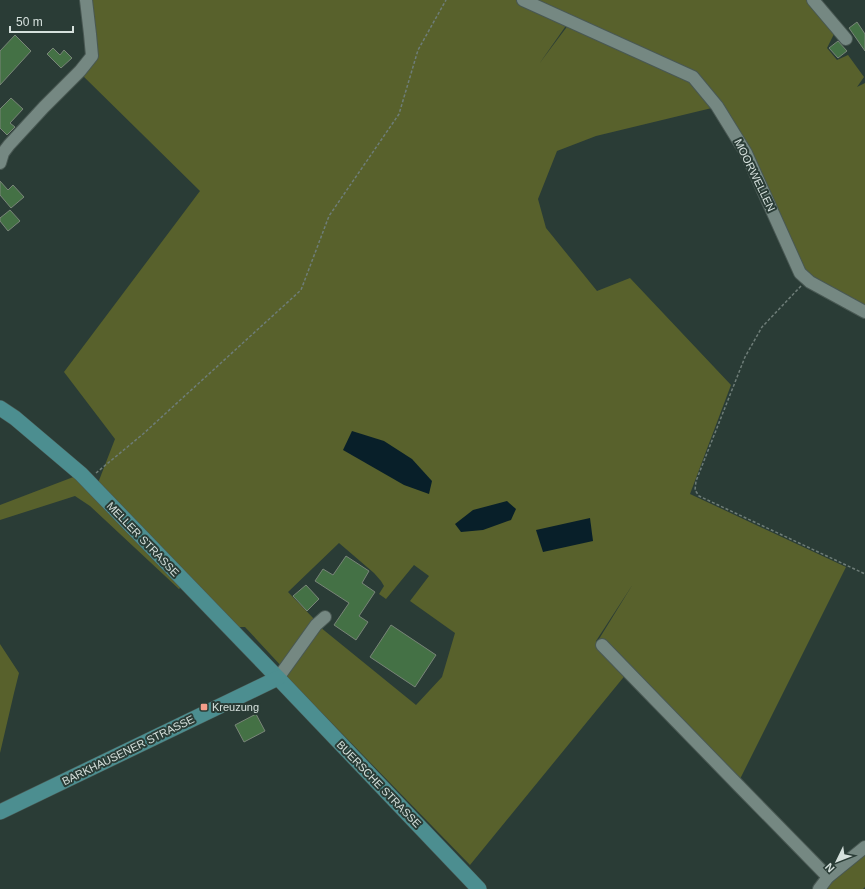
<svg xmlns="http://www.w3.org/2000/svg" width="865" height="889" font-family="Helvetica,sans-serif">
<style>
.green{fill:#58612c}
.water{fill:#081f29}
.building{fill:#447145;stroke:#788578}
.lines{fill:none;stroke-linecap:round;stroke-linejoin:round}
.minor-casing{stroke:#495853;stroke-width:14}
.major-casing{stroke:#495853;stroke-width:16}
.path{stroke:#6e7d78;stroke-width:1.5;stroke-dasharray:3 2;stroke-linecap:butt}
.minor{stroke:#758882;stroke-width:12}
.major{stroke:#4c8e90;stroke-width:15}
.poi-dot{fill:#f49e8a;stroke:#2a3c36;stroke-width:1.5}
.labels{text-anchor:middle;stroke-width:4;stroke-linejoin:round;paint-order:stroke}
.street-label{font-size:11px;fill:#d6e1dd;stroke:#2a3c36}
.poi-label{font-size:11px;fill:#d6e1dd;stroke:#2a3c36;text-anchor:start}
</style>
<rect width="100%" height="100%" fill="#2a3c36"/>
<g class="green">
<polygon points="88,0 808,0 835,32 827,48 837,60 848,55 864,77 857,87 865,83 865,309 813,280 803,270 748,153 720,107 693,76 570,20 539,64 569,24 692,79 716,107 596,136 557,151 538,199 546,228 597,291 630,278 731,385 690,494 846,567 738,783 599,639 633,584 596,641 627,673 470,865 286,676 320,627 416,705 442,677 455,633 410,601 429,576 414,565 386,599 379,594 384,586 381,581 374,573 339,543 288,592 315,620 283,668 245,627 239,627 98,483 115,439 64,372 200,191 81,74 95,58 92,20"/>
<polygon points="76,476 182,586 179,589 90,506 75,496 0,520 0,505"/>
<polygon points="0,644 19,673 14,693 0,753"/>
<polygon points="865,853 865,887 863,889 823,889"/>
</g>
<g class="water">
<polygon points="352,431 384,441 412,459 432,481 429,494 404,485 343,450"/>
<polygon points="507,501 516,509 511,520 483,530 461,532 455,524 473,510"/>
<polygon points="590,518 593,541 543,552 536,530"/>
</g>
<g class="building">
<polygon points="857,22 865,34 865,51 849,28"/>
<polygon points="15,35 31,51 0,85 0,51"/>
<polygon points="838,41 847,51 838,58 829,48"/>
<polygon points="53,48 60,55 64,50 72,58 61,68 47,54"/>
<polygon points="11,98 23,109 10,123 15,127 7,135 0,128 0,109"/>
<polygon points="0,181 8,190 13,185 24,197 11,208 0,195"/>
<polygon points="10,210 20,221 8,231 0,221 0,218"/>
<polygon points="346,556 369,571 362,583 375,592 359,616 368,622 356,640 334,625 349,603 315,581 323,569 333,575"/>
<polygon points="306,585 319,599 307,611 293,596"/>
<polygon points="391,625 436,655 415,687 370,657"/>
<polygon points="256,714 265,731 244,742 235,725"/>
</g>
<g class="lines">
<defs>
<g id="minor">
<polyline points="523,0 693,77 717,106 746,153 800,273 810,282 865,312"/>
<polyline points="813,0 846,39"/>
<polyline points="0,163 3,153 9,145 44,107 80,71 92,56 90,34 86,0"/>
<polyline points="602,645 739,786 828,877"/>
<polyline points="278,678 316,625 325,617"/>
<polyline points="819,889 828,877 865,847"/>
</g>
<g id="major">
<polyline points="0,408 15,418 81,474 278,678 479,889"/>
<polyline points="0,812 278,678"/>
</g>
</defs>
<use href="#minor" class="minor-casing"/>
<use href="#major" class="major-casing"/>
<g class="path">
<polyline points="801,286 762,327 745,357 696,481 695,490 699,496 865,574"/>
<polyline points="96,473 143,434 301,290 329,216 399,114 418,50 446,0"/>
</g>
<use href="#minor" class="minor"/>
<use href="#major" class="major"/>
</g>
<rect class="poi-dot" x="200" y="703" width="8" height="8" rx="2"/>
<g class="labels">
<g class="street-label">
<text transform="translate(755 175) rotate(64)" y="4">MOORWELLEN</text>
<text transform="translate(143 539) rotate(46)" y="4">MELLER STRASSE</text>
<text transform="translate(128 750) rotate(-26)" y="4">BARKHAUSENER STRASSE</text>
<text transform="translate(379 784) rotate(46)" y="4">BUERSCHE STRASSE</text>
</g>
<g class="poi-label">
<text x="212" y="711">Kreuzung</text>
</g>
</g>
<g transform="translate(837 861) rotate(227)" stroke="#2a3c36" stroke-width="3" paint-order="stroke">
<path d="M0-3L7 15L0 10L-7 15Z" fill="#d6e1dd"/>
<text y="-6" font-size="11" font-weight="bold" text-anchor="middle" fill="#d6e1dd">N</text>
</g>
<path d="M10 26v6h63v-6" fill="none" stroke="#d6e1dd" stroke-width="2"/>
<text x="16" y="26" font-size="12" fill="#d6e1dd" stroke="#2a3c36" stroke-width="3" paint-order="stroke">50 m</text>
</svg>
